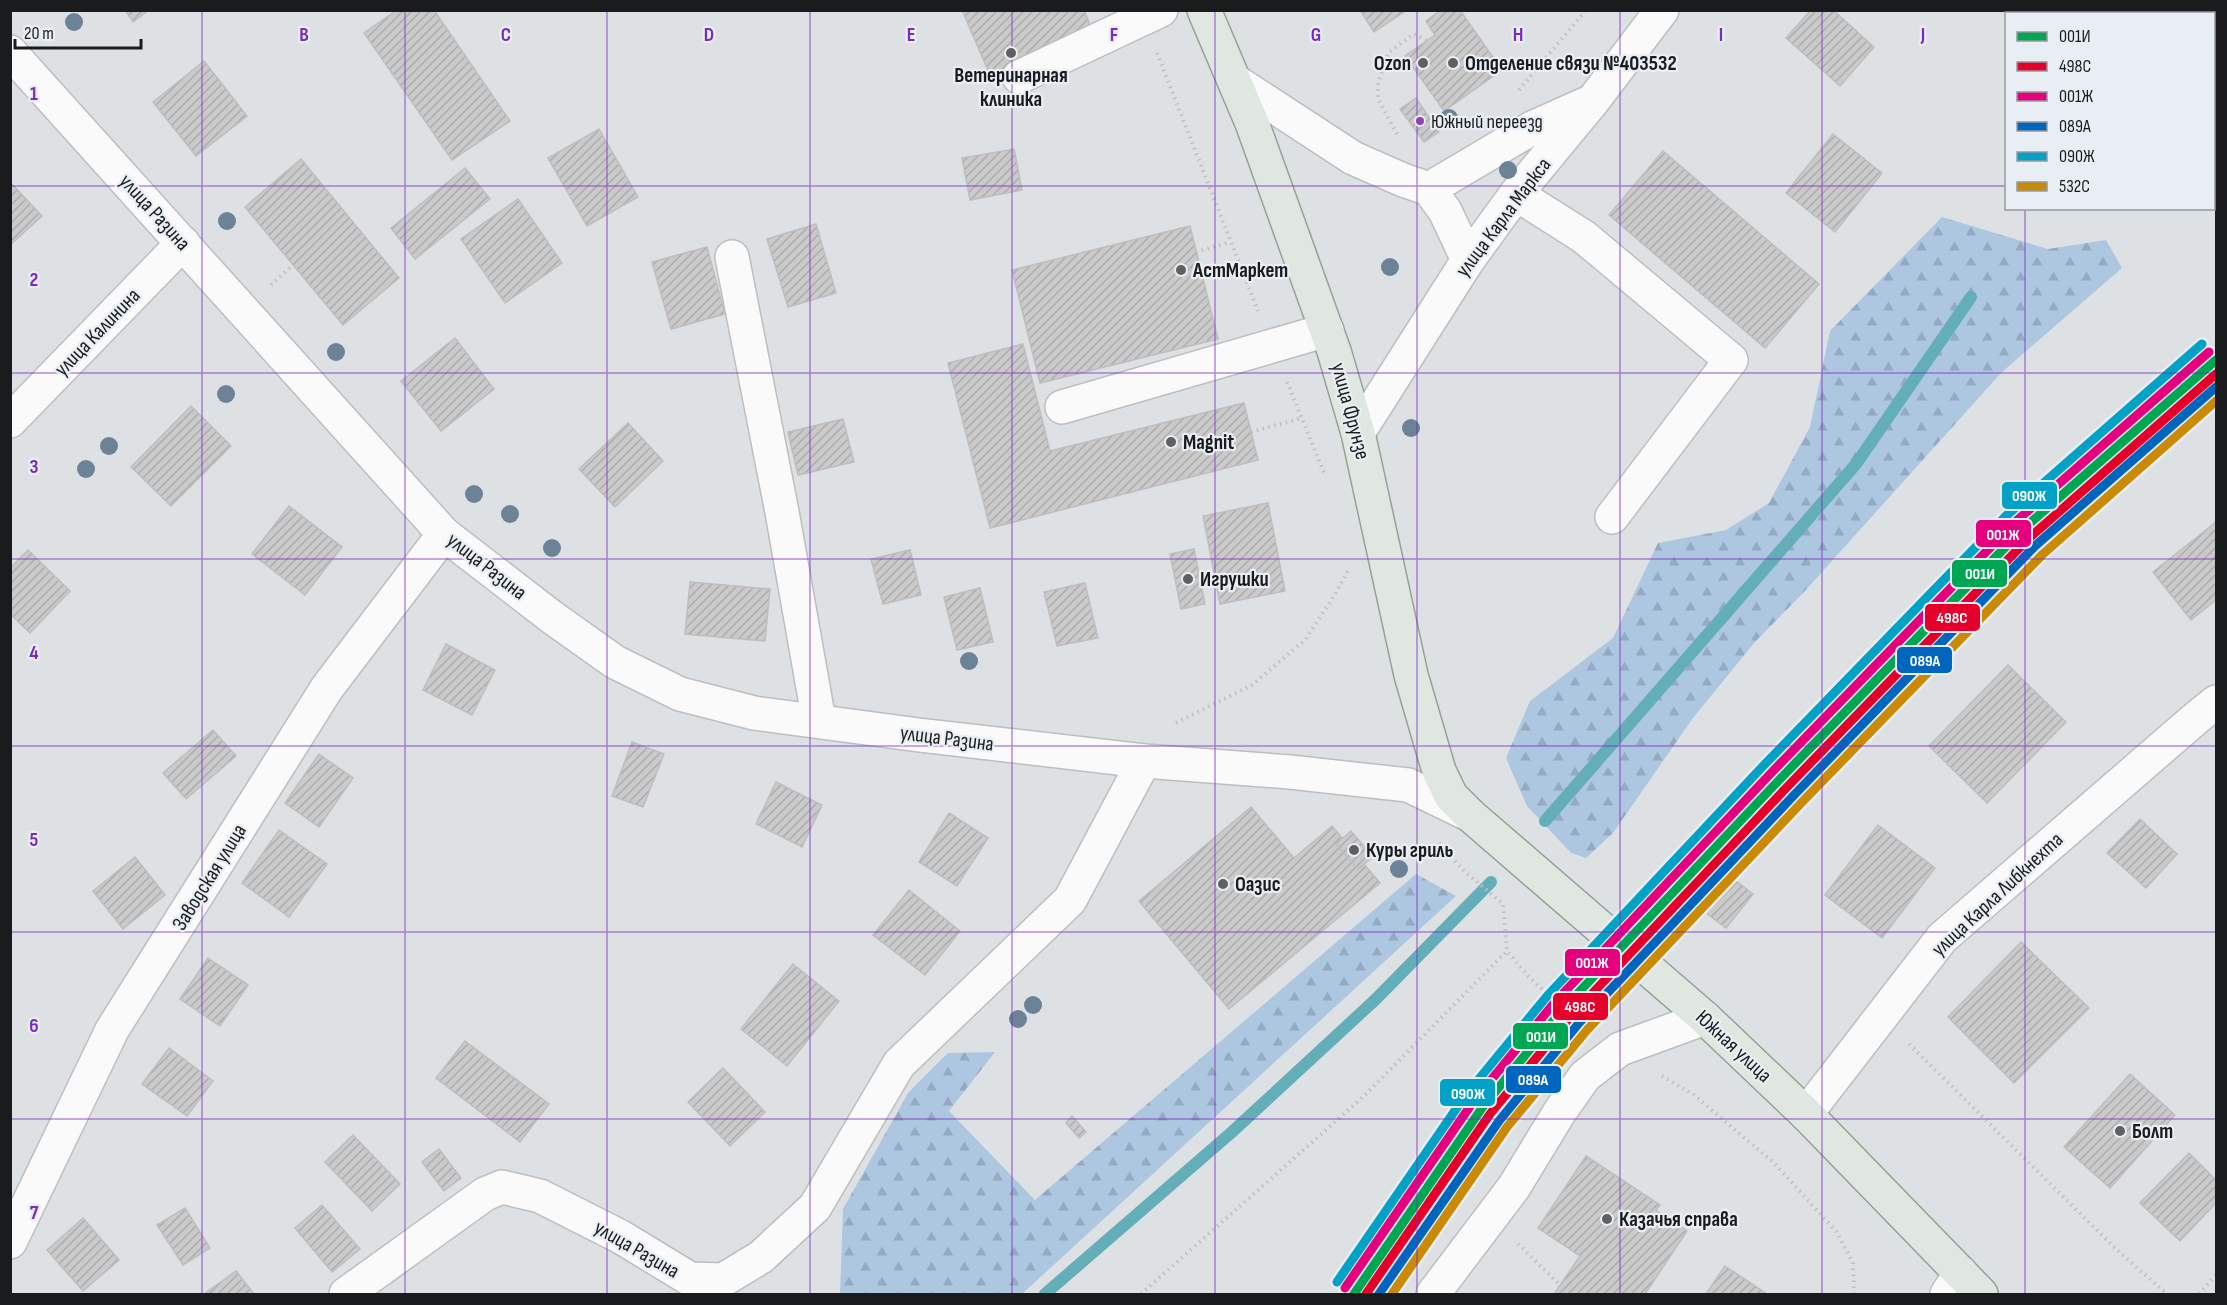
<svg xmlns="http://www.w3.org/2000/svg" width="2227" height="1305" font-family="'Sofia Sans Condensed',sans-serif">
<style>
.forest{fill:url(#forest-firs)}
.lines{fill:none;stroke-linecap:round;stroke-linejoin:round}
.stream{stroke:#63aeb8;stroke-width:12}
.building{fill:url(#building-hatch);stroke:#bebdbf;stroke-width:1.5}
.minor-casing{stroke:#bcbec0;stroke-width:36}
.major-casing{stroke:#94a297;stroke-width:36}
.path{stroke:#bec0c1;stroke-width:4;stroke-dasharray:1.5 4.5;stroke-linecap:butt}
.minor{stroke:#fafafb;stroke-width:33}
.major{stroke:#dfe7e0;stroke-width:33}
.rail-1-casing{stroke:#e8eef4;stroke-width:14}
.rail-2-casing{stroke:#e8eef4;stroke-width:14}
.rail-3-casing{stroke:#e8eef4;stroke-width:14}
.rail-4-casing{stroke:#e8eef4;stroke-width:14}
.rail-5-casing{stroke:#e8eef4;stroke-width:14}
.rail-6-casing{stroke:#e8eef4;stroke-width:14}
.rail-1{stroke:#00a651;stroke-width:9}
.rail-2{stroke:#e4002b;stroke-width:9}
.rail-3{stroke:#e5007d;stroke-width:9}
.rail-4{stroke:#0065bd;stroke-width:9}
.rail-5{stroke:#01a2c5;stroke-width:9}
.rail-6{stroke:#cb8a06;stroke-width:9}
.tree{fill:#6c8296}
.grid{fill:none;stroke:#7b2cbf;stroke-width:1.5;stroke-opacity:0.55}
.poi-dot{fill:#5e6062;stroke:#e8eef4;stroke-width:2}
.bus-dot{fill:#8e44ad;stroke:#e8eef4;stroke-width:2}
.labels{text-anchor:middle;stroke-width:4.5;stroke-linejoin:round;paint-order:stroke}
.bus-label{font-size:20px;fill:#191b1d;stroke:#e8eef4;text-anchor:start}
.poi-label{font-size:21px;font-weight:bold;fill:#191b1d;stroke:#e8eef4;text-anchor:start}
.street-label{font-size:21px;fill:#191b1d;stroke:#e8eef4}
.grid-label{font-size:20px;text-anchor:middle;font-weight:bold;fill:#7b2cbf;stroke:#e8eef4;stroke-width:4.5;stroke-linejoin:round;paint-order:stroke}
.line-badge{stroke:#e8eef4;stroke-width:2}
.badge-label{font-size:16px;text-anchor:middle;font-weight:bold;fill:#fff}
</style>
<defs>
<pattern id="forest-firs" width="22" height="20" patternUnits="userSpaceOnUse" patternTransform="scale(1.5)"><rect width="22" height="20" fill="#adc7e1"/><path d="M5 1l3.5 6h-7zM16 11l3.5 6h-7z" fill="#94aac1"/></pattern>
<pattern id="building-hatch" width="6" height="6" patternUnits="userSpaceOnUse" patternTransform="scale(1.5)"><rect width="6" height="6" fill="#cacacb"/><path d="M-1 1l2-2M0 6l6-6M5 7l2-2" fill="none" stroke="#adadae"/></pattern>
</defs>
<rect width="100%" height="100%" fill="#dee1e3"/>
<g class="forest">
<polygon points="1942,217 2048,249 2106,240 2122,268 2001,373 1804,592 1755,642 1693,718 1613,833 1586,858 1571,853 1527,806 1506,758 1530,701 1613,638 1658,543 1726,530 1769,503 1810,427 1830,331"/>
<polygon points="1416,874 1456,896 1022,1294 840,1294 843,1209 908,1093 948,1053 995,1052 949,1111 1035,1200"/>
</g>
<g class="lines">
<g class="stream">
<polyline points="1545,821 1856,464 1971,297"/>
<polyline points="1045,1294 1232,1132 1376,999 1491,882"/>
</g>
</g>
<g class="building">
<polygon points="125,10 149,10 133,22"/>
<polygon points="397,10 434,10 510,121 452,160 364,33"/>
<polygon points="962,10 1084,10 1093,32 990,75"/>
<polygon points="1360,10 1407,10 1374,32"/>
<polygon points="1441,10 1460,10 1502,70 1444,111 1405,56 1435,35 1426,21"/>
<polygon points="1811,10 1833,10 1874,47 1840,86 1786,38"/>
<polygon points="204,61 247,116 196,156 153,102"/>
<polygon points="1416,98 1439,132 1424,142 1400,109"/>
<polygon points="599,129 638,197 587,226 548,158"/>
<polygon points="1833,134 1882,173 1835,232 1786,193"/>
<polygon points="1014,149 1022,190 970,200 962,158"/>
<polygon points="1663,151 1819,284 1765,348 1609,215"/>
<polygon points="301,159 399,278 343,325 245,207"/>
<polygon points="465,168 490,199 415,259 391,228"/>
<polygon points="10,182 42,216 10,245"/>
<polygon points="518,199 562,263 505,303 461,239"/>
<polygon points="816,224 836,293 788,307 767,239"/>
<polygon points="1190,226 1218,339 1040,383 1012,270"/>
<polygon points="707,247 725,314 671,329 652,262"/>
<polygon points="455,338 494,389 441,431 401,381"/>
<polygon points="1023,344 1050,451 1244,403 1258,460 990,528 948,363"/>
<polygon points="191,406 231,446 171,506 131,467"/>
<polygon points="843,419 854,462 798,475 788,432"/>
<polygon points="628,423 663,461 615,507 579,469"/>
<polygon points="1268,503 1285,591 1220,604 1203,516"/>
<polygon points="289,506 342,547 305,595 252,554"/>
<polygon points="2216,522 2216,600 2191,620 2153,572"/>
<polygon points="1194,549 1205,604 1181,609 1170,554"/>
<polygon points="28,550 70,591 30,633 10,614 10,568"/>
<polygon points="910,550 921,595 883,604 871,559"/>
<polygon points="690,582 770,589 765,641 685,634"/>
<polygon points="1085,583 1098,638 1057,646 1044,592"/>
<polygon points="980,588 993,642 957,650 944,597"/>
<polygon points="446,644 495,670 472,715 423,690"/>
<polygon points="2008,665 2066,722 1987,803 1929,746"/>
<polygon points="213,730 236,756 186,799 163,773"/>
<polygon points="632,742 664,754 643,807 612,796"/>
<polygon points="319,754 353,778 319,827 285,803"/>
<polygon points="776,782 822,805 802,847 756,824"/>
<polygon points="1251,807 1294,858 1332,826 1380,883 1229,1009 1139,901"/>
<polygon points="949,813 988,838 957,886 919,862"/>
<polygon points="2140,819 2177,854 2146,888 2107,853"/>
<polygon points="1878,825 1935,868 1882,938 1825,895"/>
<polygon points="279,830 327,864 289,917 242,883"/>
<polygon points="1351,831 1373,857 1358,869 1336,844"/>
<polygon points="135,857 165,895 123,929 93,891"/>
<polygon points="1725,872 1753,894 1726,928 1698,907"/>
<polygon points="909,890 960,931 925,975 873,935"/>
<polygon points="2021,942 2089,1008 2014,1083 1948,1017"/>
<polygon points="208,958 248,985 220,1026 180,999"/>
<polygon points="793,964 839,1001 787,1066 741,1029"/>
<polygon points="465,1041 549,1104 520,1142 436,1078"/>
<polygon points="169,1048 213,1081 187,1116 142,1084"/>
<polygon points="723,1068 765,1112 730,1146 688,1102"/>
<polygon points="2130,1074 2175,1115 2110,1188 2064,1147"/>
<polygon points="1072,1116 1086,1132 1079,1138 1066,1123"/>
<polygon points="353,1135 400,1184 372,1211 325,1162"/>
<polygon points="439,1149 461,1178 444,1191 422,1162"/>
<polygon points="2189,1153 2216,1180 2216,1203 2180,1241 2140,1203"/>
<polygon points="1586,1156 1660,1205 1656,1210 1687,1231 1645,1294 1554,1294 1580,1256 1538,1228"/>
<polygon points="322,1205 360,1249 332,1272 295,1228"/>
<polygon points="185,1208 210,1248 183,1265 157,1225"/>
<polygon points="83,1218 119,1260 83,1291 47,1250"/>
<polygon points="1725,1266 1767,1294 1706,1294"/>
<polygon points="236,1271 254,1294 204,1294"/>
</g>
<g class="lines">
<defs>
<g id="minor">
<polyline points="10,52 444,534 553,618 615,662 680,694 754,713 919,735 1144,761 1290,772 1408,785 1470,815"/>
<polyline points="1019,77 1161,10"/>
<polyline points="1235,81 1353,158 1403,180 1429,189 1445,211 1468,260"/>
<polyline points="1429,189 1532,128 1588,103"/>
<polyline points="1516,194 1584,237 1731,360 1612,517"/>
<polyline points="732,257 782,512 819,721"/>
<polyline points="1062,407 1327,330"/>
<polyline points="10,421 183,243"/>
<polyline points="1358,433 1468,260 1516,194 1592,102 1662,10"/>
<polyline points="1806,1114 1942,938 2195,719 2216,702"/>
<polyline points="10,1242 112,1030 327,688 444,534"/>
<polyline points="346,1294 485,1194 502,1187 540,1196 621,1237 690,1279 723,1280 761,1257 815,1207 899,1064 1070,900 1144,761"/>
<polyline points="1433,1294 1514,1187 1559,1113 1585,1076 1620,1049 1705,1018"/>
<polyline points="1947,1294 1961,1273"/>
</g>
<polyline id="major" points="1204,10 1252,123 1334,351 1358,433 1411,675 1439,771 1451,796 1470,815 1705,1018 1806,1114 1981,1294"/>
</defs>
<use href="#minor" class="minor-casing"/>
<use href="#major" class="major-casing"/>
<g class="path">
<polyline points="1157,53 1258,311"/>
<polyline points="1519,90 1586,10"/>
<polyline points="1397,134 1378,99 1378,83 1389,52 1414,34 1427,41"/>
<polyline points="1196,252 1230,242"/>
<polyline points="271,285 293,265"/>
<polyline points="1287,382 1325,475"/>
<polyline points="1251,432 1302,418"/>
<polyline points="1176,723 1252,685 1305,640 1334,596 1348,571"/>
<polyline points="1439,843 1463,870 1503,904 1507,951 1527,975 1563,1009 1588,1027"/>
<polyline points="1909,1044 2117,1250 2167,1294"/>
<polyline points="1662,1076 1694,1095 1774,1163 1836,1231 1853,1263 1854,1294"/>
<polyline points="1518,1244 1560,1285"/>
<polyline points="1141,1294 1363,1097 1507,951"/>
<polyline points="2199,1294 2216,1275"/>
</g>
<use href="#minor" class="minor"/>
<use href="#major" class="major"/>
<defs>
<polyline id="rail-1" points="1354,1294 1482,1108 1563,1009 1781,778 2021,531 2216,360"/>
<polyline id="rail-2" points="1366,1294 1490,1114 1571,1016 1789,785 2028,539 2216,374"/>
<polyline id="rail-3" points="1345,1288 1473,1102 1555,1002 1773,771 2013,524 2209,352"/>
<polyline id="rail-4" points="1379,1294 1499,1121 1579,1023 1796,793 2035,546 2216,387"/>
<polyline id="rail-5" points="1337,1282 1465,1096 1548,995 1766,763 2006,516 2202,344"/>
<polyline id="rail-6" points="1392,1294 1507,1127 1587,1030 1804,800 2043,554 2216,401"/>
</defs>
<use href="#rail-1" class="rail-1-casing"/>
<use href="#rail-2" class="rail-2-casing"/>
<use href="#rail-3" class="rail-3-casing"/>
<use href="#rail-4" class="rail-4-casing"/>
<use href="#rail-5" class="rail-5-casing"/>
<use href="#rail-6" class="rail-6-casing"/>
<use href="#rail-1" class="rail-1"/>
<use href="#rail-2" class="rail-2"/>
<use href="#rail-3" class="rail-3"/>
<use href="#rail-4" class="rail-4"/>
<use href="#rail-5" class="rail-5"/>
<use href="#rail-6" class="rail-6"/>
</g>
<g class="tree">
<circle cx="74" cy="22" r="9"/>
<circle cx="1449" cy="118" r="9"/>
<circle cx="1508" cy="170" r="9"/>
<circle cx="227" cy="221" r="9"/>
<circle cx="1390" cy="267" r="9"/>
<circle cx="336" cy="352" r="9"/>
<circle cx="226" cy="394" r="9"/>
<circle cx="1411" cy="428" r="9"/>
<circle cx="109" cy="446" r="9"/>
<circle cx="86" cy="469" r="9"/>
<circle cx="474" cy="494" r="9"/>
<circle cx="510" cy="514" r="9"/>
<circle cx="552" cy="548" r="9"/>
<circle cx="969" cy="661" r="9"/>
<circle cx="1399" cy="869" r="9"/>
<circle cx="1033" cy="1005" r="9"/>
<circle cx="1018" cy="1019" r="9"/>
</g>
<path class="grid" d="M202 10V1294M405 10V1294M607 10V1294M810 10V1294M1012 10V1294M1215 10V1294M1417 10V1294M1620 10V1294M1822 10V1294M2025 10V14M10 186H2006M2214 186H2216M2025 208V1294M10 373H2216M10 559H2216M10 746H2216M10 932H2216M10 1119H2216"/>
<g class="poi-dot">
<circle cx="1011" cy="53" r="6"/>
<circle cx="1423" cy="63" r="6"/>
<circle cx="1453" cy="63" r="6"/>
<circle cx="1181" cy="270" r="6"/>
<circle cx="1171" cy="442" r="6"/>
<circle cx="1188" cy="579" r="6"/>
<circle cx="1354" cy="850" r="6"/>
<circle cx="1223" cy="884" r="6"/>
<circle cx="2120" cy="1131" r="6"/>
<circle cx="1607" cy="1219" r="6"/>
</g>
<circle class="bus-dot" cx="1420" cy="121" r="5"/>
<g class="labels">
<g class="bus-label">
<text x="1431" y="128">Южный переезд</text>
</g>
<g class="poi-label">
<text x="1411" y="70" text-anchor="end">Ozon</text>
<text x="1465" y="70">Отделение связи №403532</text>
<text x="1011" y="82" text-anchor="middle">Ветеринарная<tspan x="1011" dy="24">клиника</tspan></text>
<text x="1193" y="277">АстМаркет</text>
<text x="1183" y="449">Magnit</text>
<text x="1200" y="586">Игрушки</text>
<text x="1366" y="857">Куры гриль</text>
<text x="1235" y="891">Оазис</text>
<text x="2132" y="1138">Болт</text>
<text x="1619" y="1226">Казачья справа</text>
</g>
<g class="street-label">
<text transform="translate(155 212) rotate(48)" y="7">улица Разина</text>
<text transform="translate(1503 217) rotate(-53)" y="7">улица Карла Маркса</text>
<text transform="translate(97 332) rotate(-46)" y="7">улица Калинина</text>
<text transform="translate(1351 411) rotate(75)" y="7">улица Фрунзе</text>
<text transform="translate(487 566) rotate(38)" y="7">улица Разина</text>
<text transform="translate(947 738) rotate(7)" y="7">улица Разина</text>
<text transform="translate(209 877) rotate(-58)" y="7">Заводская улица</text>
<text transform="translate(1997 894) rotate(-43)" y="7">улица Карла Либкнехта</text>
<text transform="translate(1734 1046) rotate(43)" y="7">Южная улица</text>
<text transform="translate(637 1249) rotate(30)" y="7">улица Разина</text>
</g>
</g>
<g class="grid-label">
<text x="304" y="41">B</text>
<text x="506" y="41">C</text>
<text x="709" y="41">D</text>
<text x="911" y="41">E</text>
<text x="1114" y="41">F</text>
<text x="1316" y="41">G</text>
<text x="1518" y="41">H</text>
<text x="1721" y="41">I</text>
<text x="1923" y="41">J</text>
<text x="34" y="100">1</text>
<text x="34" y="286">2</text>
<text x="34" y="473">3</text>
<text x="34" y="659">4</text>
<text x="34" y="846">5</text>
<text x="34" y="1032">6</text>
<text x="34" y="1219">7</text>
</g>
<g class="line-badge">
<rect x="2001" y="481" width="57" height="29" rx="6" fill="#01a2c5"/>
<rect x="1975" y="519" width="57" height="29" rx="6" fill="#e5007d"/>
<rect x="1951" y="559" width="57" height="29" rx="6" fill="#00a651"/>
<rect x="1924" y="603" width="57" height="29" rx="6" fill="#e4002b"/>
<rect x="1896" y="646" width="57" height="28" rx="6" fill="#0065bd"/>
<rect x="1564" y="948" width="57" height="29" rx="6" fill="#e5007d"/>
<rect x="1552" y="992" width="57" height="29" rx="6" fill="#e4002b"/>
<rect x="1512" y="1022" width="57" height="28" rx="6" fill="#00a651"/>
<rect x="1505" y="1065" width="57" height="29" rx="6" fill="#0065bd"/>
<rect x="1439" y="1078" width="57" height="29" rx="6" fill="#01a2c5"/>
</g>
<g class="badge-label">
<text x="2029" y="501">090Ж</text>
<text x="2003" y="540">001Ж</text>
<text x="1980" y="579">001И</text>
<text x="1952" y="623">498С</text>
<text x="1925" y="666">089А</text>
<text x="1592" y="968">001Ж</text>
<text x="1580" y="1012">498С</text>
<text x="1541" y="1042">001И</text>
<text x="1533" y="1085">089А</text>
<text x="1468" y="1099">090Ж</text>
</g>
<rect width="2227" height="1305" fill="none" stroke="#191b1d" stroke-width="24"/>
<rect x="2005" y="12" width="210" height="198" fill="#e8eef4" stroke="#959a9e" stroke-width="1.5"/>
<rect x="2017" y="32" width="30" height="9" fill="#00a651" stroke="#959a9e" stroke-width="1.5"/>
<text x="2059" y="42" font-size="18" fill="#191b1d">001И</text>
<rect x="2017" y="62" width="30" height="9" fill="#e4002b" stroke="#959a9e" stroke-width="1.5"/>
<text x="2059" y="72" font-size="18" fill="#191b1d">498С</text>
<rect x="2017" y="92" width="30" height="9" fill="#e5007d" stroke="#959a9e" stroke-width="1.5"/>
<text x="2059" y="102" font-size="18" fill="#191b1d">001Ж</text>
<rect x="2017" y="122" width="30" height="9" fill="#0065bd" stroke="#959a9e" stroke-width="1.5"/>
<text x="2059" y="132" font-size="18" fill="#191b1d">089А</text>
<rect x="2017" y="152" width="30" height="9" fill="#01a2c5" stroke="#959a9e" stroke-width="1.5"/>
<text x="2059" y="162" font-size="18" fill="#191b1d">090Ж</text>
<rect x="2017" y="182" width="30" height="9" fill="#cb8a06" stroke="#959a9e" stroke-width="1.5"/>
<text x="2059" y="192" font-size="18" fill="#191b1d">532С</text>
<path d="M15 39v9h126v-9" fill="none" stroke="#191b1d" stroke-width="3"/>
<text x="24" y="39" font-size="18" fill="#191b1d" stroke="#e8eef4" stroke-width="4.5" paint-order="stroke">20 m</text>
</svg>
